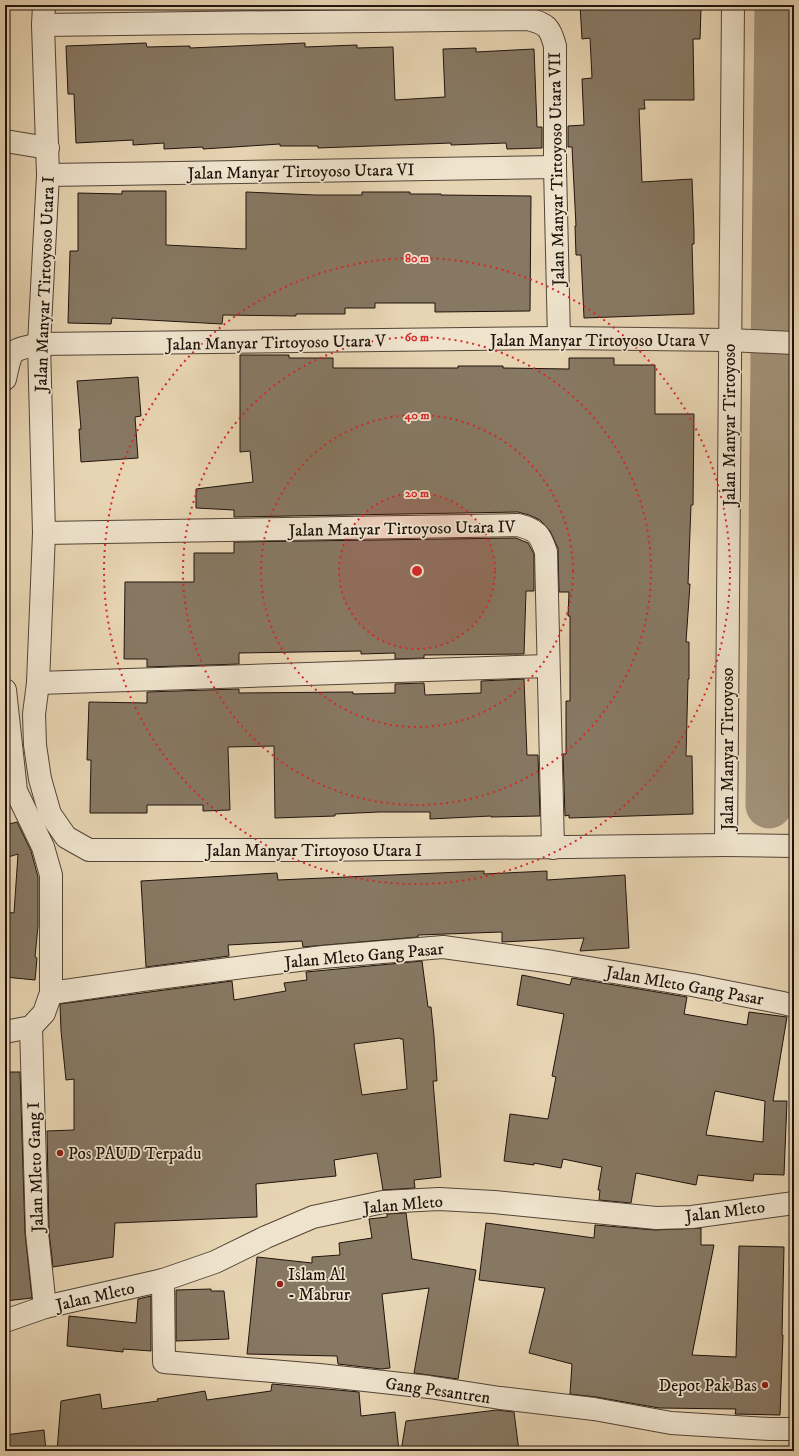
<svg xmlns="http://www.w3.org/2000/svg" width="799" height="1456" font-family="'IM FELL DW Pica',serif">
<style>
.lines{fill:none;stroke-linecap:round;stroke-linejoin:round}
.river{stroke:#a3937a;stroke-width:47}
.building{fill:#877863;stroke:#20140d;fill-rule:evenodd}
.minor-casing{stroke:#524436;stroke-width:24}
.tertiary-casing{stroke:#524436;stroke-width:24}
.minor{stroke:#efe3cd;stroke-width:22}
.tertiary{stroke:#efe3cd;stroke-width:22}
.ring{fill:none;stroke:#d62828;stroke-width:2;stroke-dasharray:2 4}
.poi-dot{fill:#8f2418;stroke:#efe3cd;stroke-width:1.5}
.labels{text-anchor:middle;stroke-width:3.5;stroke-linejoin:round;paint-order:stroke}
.street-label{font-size:17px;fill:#20140d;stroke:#efe3cd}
.poi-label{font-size:17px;fill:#20140d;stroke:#efe3cd;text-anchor:start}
.centre{fill:#d62828;stroke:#efe3cd;stroke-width:2}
.ring-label{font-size:12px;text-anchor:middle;font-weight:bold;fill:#d62828;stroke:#efe3cd;stroke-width:3.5;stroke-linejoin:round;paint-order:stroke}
</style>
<rect width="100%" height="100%" fill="#e7d4b2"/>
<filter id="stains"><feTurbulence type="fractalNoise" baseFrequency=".005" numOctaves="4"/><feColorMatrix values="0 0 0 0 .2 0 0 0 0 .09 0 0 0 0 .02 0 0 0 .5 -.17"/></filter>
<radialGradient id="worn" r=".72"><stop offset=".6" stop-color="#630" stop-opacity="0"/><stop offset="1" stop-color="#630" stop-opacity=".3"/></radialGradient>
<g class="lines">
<polyline class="river" points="769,805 778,5"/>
</g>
<g class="building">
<polygon points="580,5 631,5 631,8 701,9 700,39 693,39 694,100 644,100 645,109 639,109 642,182 692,179 694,231 694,244 692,244 694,314 584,318 581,255 576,255 575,226 576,226 572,147 568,147 568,126 584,125 582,79 592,78 590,38 582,39"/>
<polygon points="146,43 147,47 190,46 190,48 305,43 305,47 357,45 357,48 393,47 395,100 445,97 443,49 476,48 476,52 534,49 537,127 542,127 542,148 507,149 506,143 451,145 451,143 318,148 318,146 280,146 280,144 203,149 203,147 164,149 164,143 133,145 133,140 76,143 74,94 68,94 66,46"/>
<polygon points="122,191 166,191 166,245 246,249 246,192 315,195 362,195 362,192 410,192 410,194 441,194 441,195 531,196 530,311 435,312 435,303 375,303 375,308 345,308 345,314 296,314 296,316 223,315 222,324 112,318 111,324 68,323 70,251 78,251 78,193 122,194"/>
<polygon points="240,355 289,355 289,358 333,358 333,368 458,368 458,366 503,366 503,368 569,369 569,358 614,358 614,365 655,365 655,414 694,414 693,505 691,505 688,584 690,584 686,642 689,642 689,679 688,679 686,756 692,756 693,814 569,818 569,815 565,816 563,754 566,754 566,701 570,701 570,616 568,616 569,592 559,592 558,548 550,531 540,520 529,515 518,512 234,517 234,510 196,508 196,489 253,482 250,451 240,452"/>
<polygon points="138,377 141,416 135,417 138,458 81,462 79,429 81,429 77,381"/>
<polygon points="516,538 528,543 534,554 534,591 526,591 524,654 424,655 424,658 395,659 395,653 361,654 361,651 239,653 239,664 147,667 147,659 124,659 125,582 194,582 194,553 234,553 234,542"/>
<polygon points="524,679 527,755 538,755 540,816 491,817 491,816 430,819 430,812 379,812 335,814 335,816 275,818 274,746 228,747 230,810 203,811 203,805 147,805 147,813 90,813 91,760 87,760 89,702 147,703 147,692 239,689 239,693 353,692 353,694 395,693 395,684 424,683 425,695 481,693 481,681"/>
<polygon points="17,822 31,851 38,877 38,926 35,957 37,958 35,980 5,977 5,912 14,913 18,854 5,858 5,825"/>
<polygon points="484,871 484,874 547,871 547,880 625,875 629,948 580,951 584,938 502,942 502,932 418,935 418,937 303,947 302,941 228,945 229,956 146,967 141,881 277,873 278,880"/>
<path d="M422 961 428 1007H431L434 1036 437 1081H433L441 1177 414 1180 415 1188 383 1190 377 1153 334 1160 336 1176 256 1184 257 1217 115 1223 113 1257 53 1267 49 1232 47 1131 74 1130V1079L66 1080 61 1031 60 1004 232 981 234 1000 286 991 284 983 307 980 306 972ZM400 1038V1039H403L407 1089 362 1095 354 1044Z"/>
<path d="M522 975 570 985 572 978 687 997 684 1014 747 1025 749 1012 787 1017 773 1101H787L784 1175 754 1174 753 1181 698 1175 696 1185 636 1173 631 1203 599 1200 600 1190H598L602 1167 563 1159 561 1168 534 1163V1165L504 1161 510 1114 548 1119 556 1077 552 1076 564 1014 517 1005ZM715 1091 765 1101 763 1142 706 1135Z"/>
<polygon points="5,1072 20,1072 25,1233 32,1298 5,1301"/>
<polygon points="406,1213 412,1259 476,1270 458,1379 414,1373 429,1288 382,1294 390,1368 381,1369 338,1364 337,1356 247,1354 257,1257 312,1263 312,1257 340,1255 339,1243 372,1238 369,1219 387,1217 387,1214"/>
<polygon points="486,1223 594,1238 595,1225 655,1230 701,1228 701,1245 714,1245 692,1355 736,1357 739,1246 784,1247 782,1335 783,1335 780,1415 735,1414 736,1409 659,1408 596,1397 570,1394 572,1364 529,1353 545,1288 479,1280"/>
<polygon points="211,1289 211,1291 224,1291 229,1339 176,1341 176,1290"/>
<polygon points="151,1296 151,1351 123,1349 123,1352 67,1346 69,1316 136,1323 138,1299"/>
<polygon points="272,1384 359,1392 361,1416 395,1412 399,1451 57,1451 61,1401 100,1394 102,1409 158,1401 157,1399 205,1391 207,1400 271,1391"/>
<polygon points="497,1410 514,1412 519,1451 401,1451 406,1421"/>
<polygon points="44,1430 46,1451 5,1451 5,1435"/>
</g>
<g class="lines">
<defs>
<g id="minor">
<polyline points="44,5 43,25 48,175 39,344 44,533 38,683 34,714 35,745 40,779 50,814 66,837 89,850 311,850 726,845"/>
<path d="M43 25 528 19C547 24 550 27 555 46V167L559 338"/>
<polyline points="5,141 48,148"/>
<polyline points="48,175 555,167"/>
<path d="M5 379C12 349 9 351 39 344L559 338 729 340 794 343"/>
<path d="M44 533 518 525C537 530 540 534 546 552L553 848"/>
<polyline points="38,683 548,666"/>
<polyline points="5,690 16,791 43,847 51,875 51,993 44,1013 31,1027 5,1032"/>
<polyline points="51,993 142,980 323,957 443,947 553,962 692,985 783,1003 794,1006"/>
<polyline points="31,1027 37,1233 45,1307"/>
<polyline points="163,1280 164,1362 319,1375 429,1387 500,1398 594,1409 671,1423 769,1429 794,1429"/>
<polyline points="5,1321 45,1307 163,1280 215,1262 266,1237 313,1217 383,1202 439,1199 494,1202 656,1218 692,1217 794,1203"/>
</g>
<polyline id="tertiary" points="733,5 726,845 794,846"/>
</defs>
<use href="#minor" class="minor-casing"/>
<use href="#tertiary" class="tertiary-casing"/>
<use href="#minor" class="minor"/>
<use href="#tertiary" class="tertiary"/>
</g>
<circle cx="417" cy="571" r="78" fill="#d62828" fill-opacity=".12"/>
<g class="ring">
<circle cx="417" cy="571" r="78"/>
<circle cx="417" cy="571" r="156"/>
<circle cx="417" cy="571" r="234"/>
<circle cx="417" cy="571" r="313"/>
</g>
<g class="poi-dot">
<circle cx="60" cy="1153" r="4"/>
<circle cx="280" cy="1284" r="4"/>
<circle cx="765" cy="1385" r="4"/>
</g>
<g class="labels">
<g class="street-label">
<text transform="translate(556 169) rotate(-91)" y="6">Jalan Manyar Tirtoyoso Utara VII</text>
<text transform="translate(301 171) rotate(-1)" y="6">Jalan Manyar Tirtoyoso Utara VI</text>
<text transform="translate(44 284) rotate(-88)" y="6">Jalan Manyar Tirtoyoso Utara I</text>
<text x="600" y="346">Jalan Manyar Tirtoyoso Utara V</text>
<text transform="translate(276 342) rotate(-1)" y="6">Jalan Manyar Tirtoyoso Utara V</text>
<text transform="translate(729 425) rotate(-90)" y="6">Jalan Manyar Tirtoyoso</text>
<text transform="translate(402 528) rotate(-1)" y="6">Jalan Manyar Tirtoyoso Utara IV</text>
<text transform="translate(727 749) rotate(-90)" y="6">Jalan Manyar Tirtoyoso</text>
<text x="314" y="856">Jalan Manyar Tirtoyoso Utara I</text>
<text transform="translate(364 955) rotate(-5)" y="6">Jalan Mleto Gang Pasar</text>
<text transform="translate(685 985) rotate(10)" y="6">Jalan Mleto Gang Pasar</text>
<text transform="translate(35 1167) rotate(-92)" y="6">Jalan Mleto Gang I</text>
<text transform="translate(403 1204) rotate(-5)" y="6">Jalan Mleto</text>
<text transform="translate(725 1211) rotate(-7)" y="6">Jalan Mleto</text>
<text transform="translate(95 1296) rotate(-13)" y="6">Jalan Mleto</text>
<text transform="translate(438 1390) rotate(8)" y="6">Gang Pesantren</text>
</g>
<g class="poi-label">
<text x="68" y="1159">Pos PAUD Terpadu</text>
<text x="288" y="1280">Islam Al<tspan x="288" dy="20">- Mabrur</tspan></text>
<text x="757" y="1391" text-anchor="end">Depot Pak Bas</text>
</g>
</g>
<circle cx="417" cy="571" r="6" class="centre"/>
<g class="ring-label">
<text x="417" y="262">80 m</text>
<text x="417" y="341">60 m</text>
<text x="417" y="419">40 m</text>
<text x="417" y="497">20 m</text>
</g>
<rect width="799" height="1456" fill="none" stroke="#e7d4b2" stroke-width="20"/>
<rect x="6" y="6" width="787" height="1444" fill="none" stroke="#20140d" stroke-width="2"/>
<rect x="10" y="10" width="779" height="1436" fill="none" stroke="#20140d"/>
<rect width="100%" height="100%" filter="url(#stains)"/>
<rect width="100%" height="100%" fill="url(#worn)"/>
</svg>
